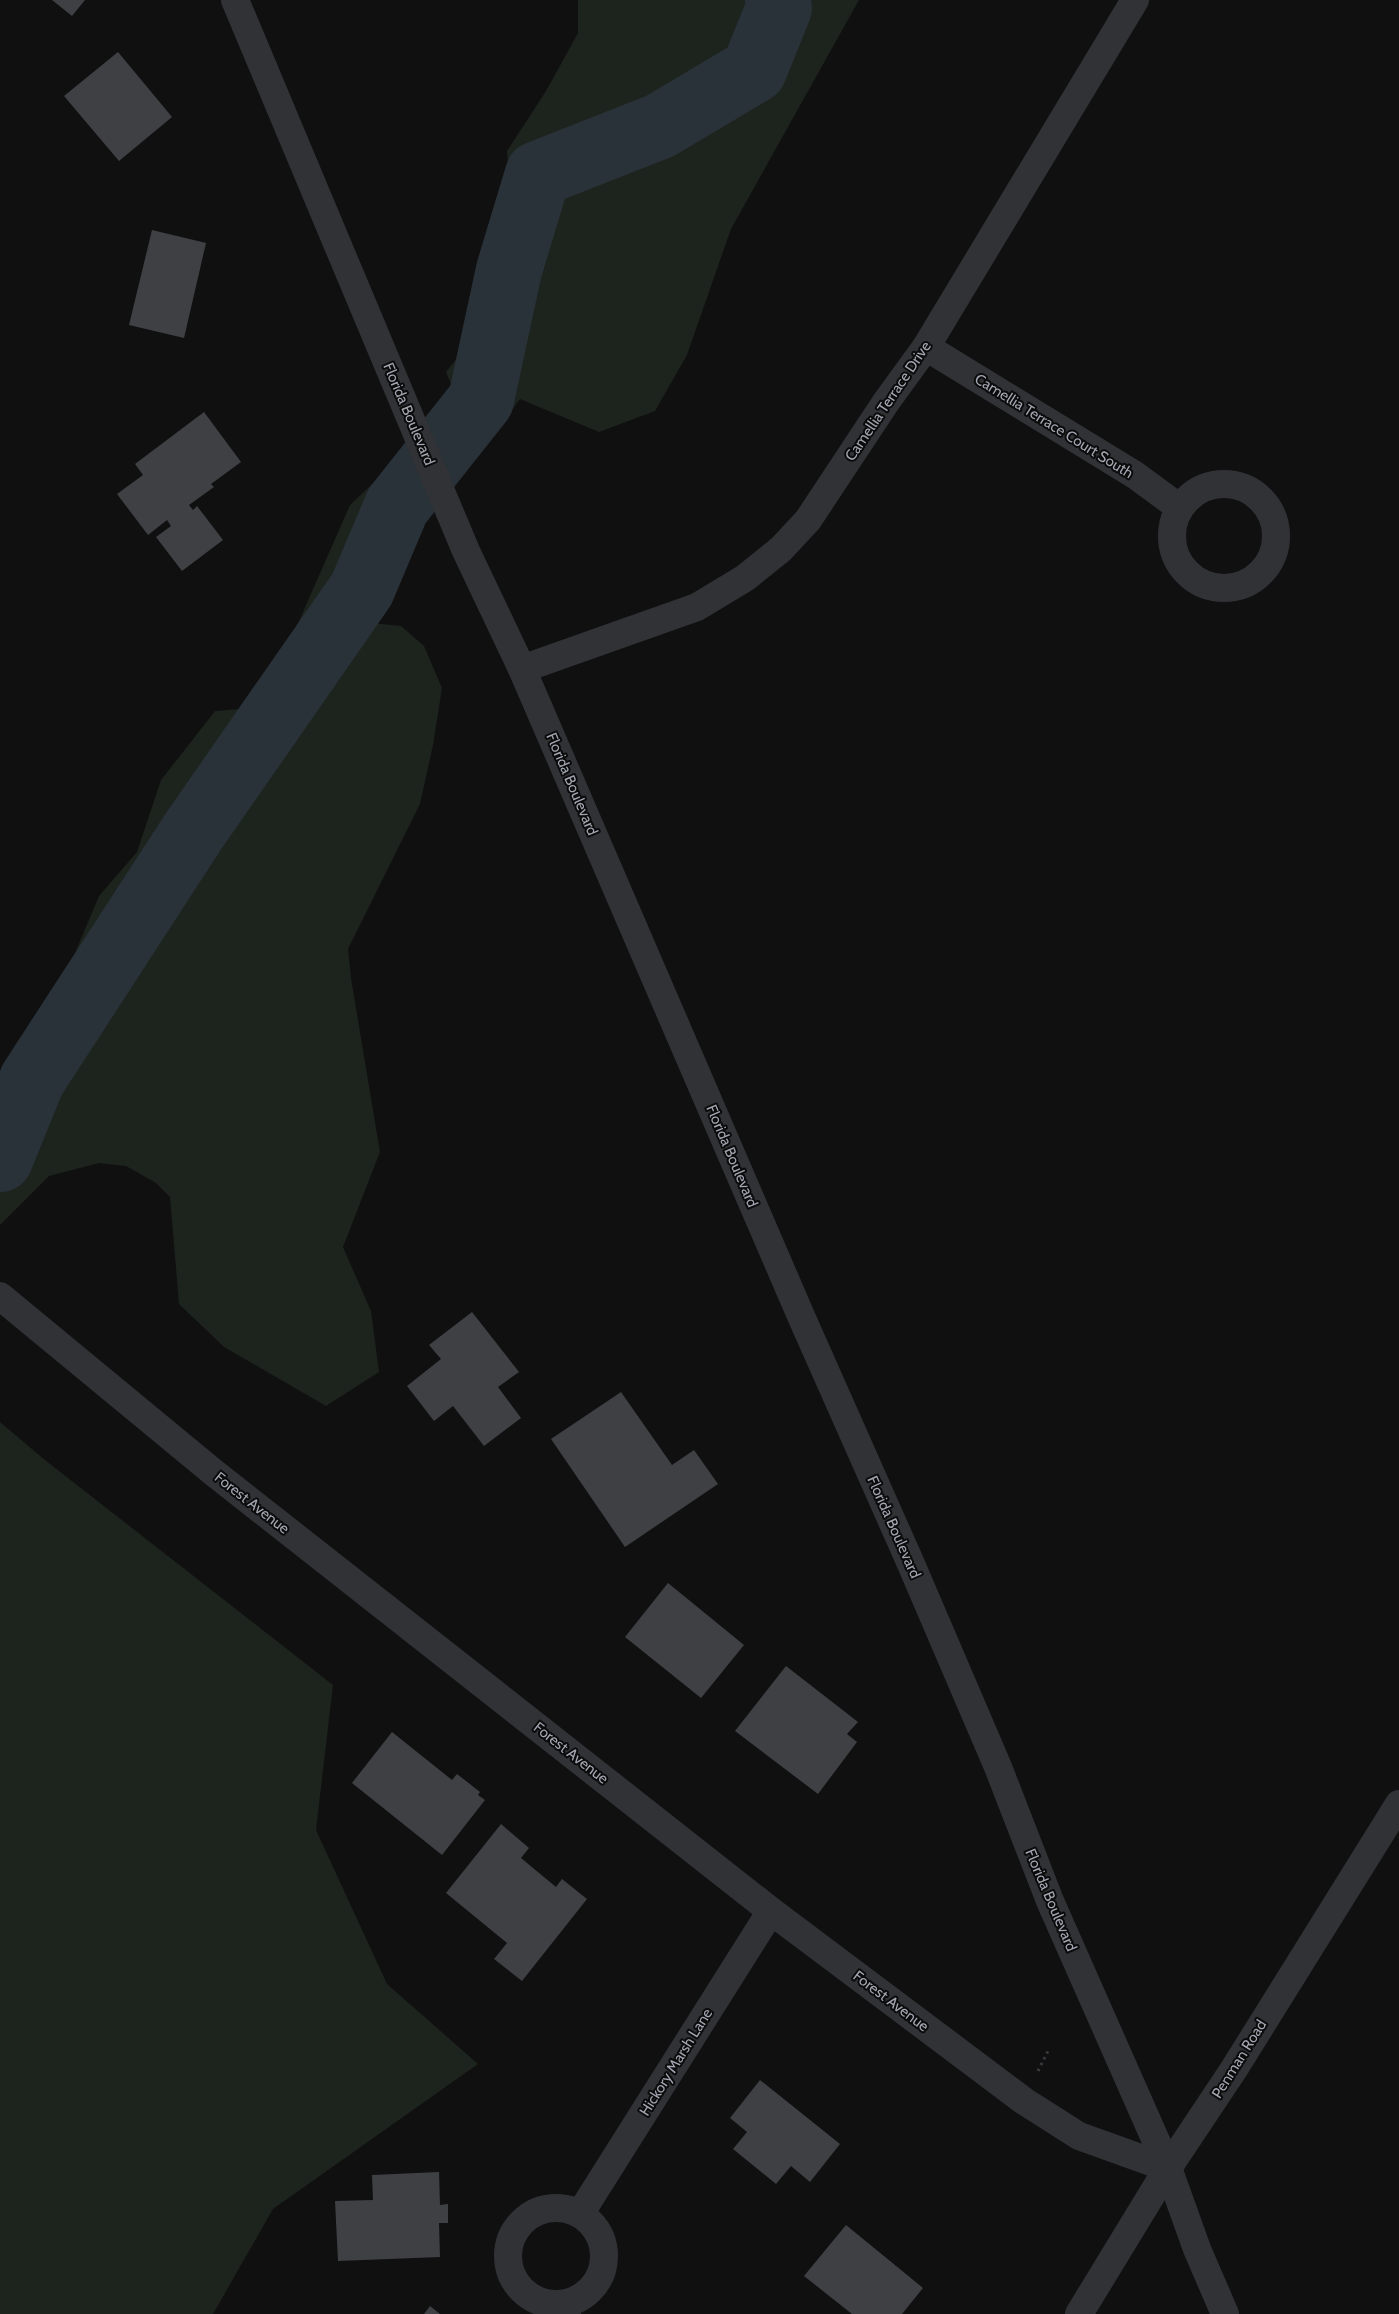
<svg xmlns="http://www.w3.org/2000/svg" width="1399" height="2314" font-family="Cabin,sans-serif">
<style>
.green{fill:#1d231d}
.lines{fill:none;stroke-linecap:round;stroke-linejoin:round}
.river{stroke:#2a3239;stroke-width:66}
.building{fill:#3f4044}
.path{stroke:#37393d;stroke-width:3;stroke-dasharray:2.5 4;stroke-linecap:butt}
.service{stroke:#313236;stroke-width:22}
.minor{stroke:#313236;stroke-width:28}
.tertiary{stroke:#313236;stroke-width:28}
.labels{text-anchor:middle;stroke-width:4;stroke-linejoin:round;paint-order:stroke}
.street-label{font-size:15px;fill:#a2a6b1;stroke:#0b0b0c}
</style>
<rect width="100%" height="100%" fill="#101011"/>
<g class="green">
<polygon points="578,0 859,0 731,229 687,355 655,411 599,432 520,399 509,414 478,450 446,372 482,327 504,226 509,184 507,151 546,91 578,33"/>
<polygon points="389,468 416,537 372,623 401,626 424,646 442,688 433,745 420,804 348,949 351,978 380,1152 343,1247 371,1311 379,1372 326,1406 224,1347 179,1304 170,1197 156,1183 126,1166 99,1163 49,1176 0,1225 0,1076 15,1045 60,989 99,896 137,852 161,780 215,711 239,709 274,678 350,505"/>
<polygon points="0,1422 45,1460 333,1685 316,1830 387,1984 478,2064 273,2209 213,2314 0,2314"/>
</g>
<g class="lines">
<polyline class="river" points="0,1159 32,1080 193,832 362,589 397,506 481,400 509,270 538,174 660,126 754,70 779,8 778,0"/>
</g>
<g class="building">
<polygon points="52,0 85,0 72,16"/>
<polygon points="118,52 172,117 119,161 64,96"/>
<polygon points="152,230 206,243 184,338 129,325"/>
<polygon points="204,412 241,462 211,484 214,487 189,505 193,510 197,506 223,540 182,571 156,537 171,526 167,520 148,535 117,494 143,475 135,464"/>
<polygon points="472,1312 519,1372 498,1387 521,1418 484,1446 453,1406 434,1421 407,1386 441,1359 429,1345"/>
<polygon points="621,1392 672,1465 694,1450 718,1484 625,1547 551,1439"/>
<polygon points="668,1583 744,1645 701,1698 625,1637"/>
<polygon points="786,1666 858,1722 847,1734 857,1742 818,1794 735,1731"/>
<polygon points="392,1732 452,1780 457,1774 480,1792 478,1795 485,1800 442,1855 352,1783"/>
<polygon points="501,1824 529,1848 521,1858 556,1887 562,1879 587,1899 522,1981 494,1959 507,1943 446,1893"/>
<polygon points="760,2080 840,2144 810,2182 791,2166 776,2184 733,2149 747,2132 730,2118"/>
<polygon points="439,2172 440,2205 448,2204 448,2223 439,2223 440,2257 338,2261 335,2201 373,2200 372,2175"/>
<polygon points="846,2225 923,2288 902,2314 852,2314 804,2276"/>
<polygon points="430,2306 440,2314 424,2314"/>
</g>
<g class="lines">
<polyline class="path" points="1038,2071 1049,2049"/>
<polyline class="service" points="568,2303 570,2314"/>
<g class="minor">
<polyline points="926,347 1135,475 1180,508"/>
<circle cx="1224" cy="536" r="52"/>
<polyline points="522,669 697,607 745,578 781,549 808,520 886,402 926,347 1135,0"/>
<polyline points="0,1296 213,1472 771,1911 1024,2101 1079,2136 1168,2168"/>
<circle cx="556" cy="2256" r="48"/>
<polyline points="580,2214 771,1911"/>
</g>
<g class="tertiary">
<polyline points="235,0 466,551 522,669 801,1316 911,1564 998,1767 1050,1901 1168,2168 1197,2249 1225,2314"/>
<polyline points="1079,2314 1168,2168 1234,2069 1399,1804"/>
</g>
</g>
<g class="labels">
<g class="street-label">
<text transform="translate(888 401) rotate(-56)" y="5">Camellia Terrace Drive</text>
<text transform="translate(409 414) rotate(67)" y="5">Florida Boulevard</text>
<text transform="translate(1054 426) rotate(32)" y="5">Camellia Terrace Court South</text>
<text transform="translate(572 784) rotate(67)" y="5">Florida Boulevard</text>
<text transform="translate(732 1156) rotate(67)" y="5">Florida Boulevard</text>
<text transform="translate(252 1503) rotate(38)" y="5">Forest Avenue</text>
<text transform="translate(894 1527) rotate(66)" y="5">Florida Boulevard</text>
<text transform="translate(571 1753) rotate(38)" y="5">Forest Avenue</text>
<text transform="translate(1051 1900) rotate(67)" y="5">Florida Boulevard</text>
<text transform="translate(891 2001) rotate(37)" y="5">Forest Avenue</text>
<text transform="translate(1239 2059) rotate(-58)" y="5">Penman Road</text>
<text transform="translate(676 2062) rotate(-58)" y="5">Hickory Marsh Lane</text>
</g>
</g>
</svg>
